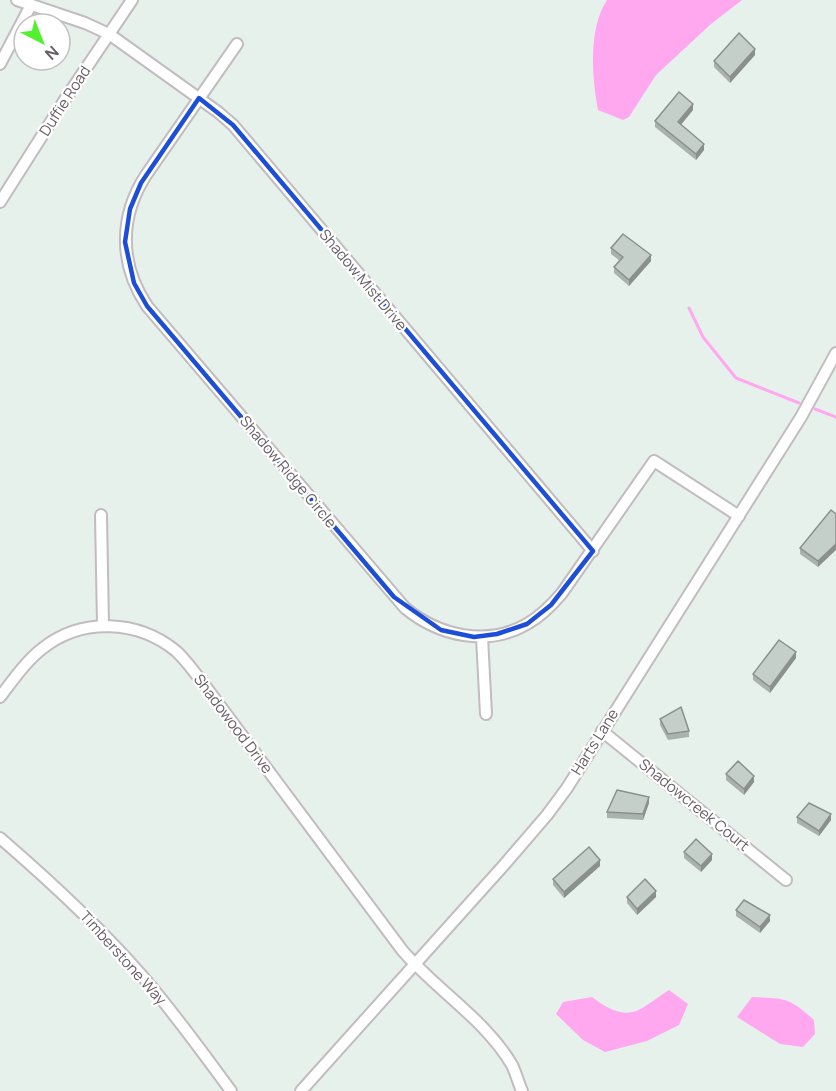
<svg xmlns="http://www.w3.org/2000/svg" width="836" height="1091" font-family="Manrope,sans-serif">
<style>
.water{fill:#ffa8f0}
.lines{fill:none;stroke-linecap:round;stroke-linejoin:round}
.stream{stroke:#ffa8f0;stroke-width:3}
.street-casing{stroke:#c2bbc0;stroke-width:14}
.street{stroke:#fff;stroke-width:10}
.wall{fill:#a9b2ad}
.shaded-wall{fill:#8a918d}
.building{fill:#c5cfc9;stroke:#8a918d;stroke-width:1.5}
.marked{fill:none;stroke:#1d4ed8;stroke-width:4.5;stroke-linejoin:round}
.labels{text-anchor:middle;stroke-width:4.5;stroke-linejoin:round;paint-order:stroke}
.street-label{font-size:15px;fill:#675e65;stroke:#fff}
</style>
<rect width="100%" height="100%" fill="#e7f1ec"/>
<g class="water">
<path d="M607 0H742L711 24 656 75 629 117 623 120 598 110C592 77 588 29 607 0Z"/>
<path d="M669 990 688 1004 679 1025 647 1041 605 1052 583 1040 556 1014 563 1002 592 997C604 1006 620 1017 636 1011 645 1008 659 996 669 990Z"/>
<path d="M752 997C787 999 788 997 814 1020L815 1034 803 1047 780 1044 737 1017Z"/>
</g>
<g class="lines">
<g class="stream">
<polyline points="689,308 703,337 736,378 799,403"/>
<polyline points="815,409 836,417"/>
</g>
<defs>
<g id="street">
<polyline points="17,0 85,23 109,34 218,112 233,125 593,551"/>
<path d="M237 44 146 175C119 217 119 264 147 306L405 608C439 636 487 647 527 624 541 616 552 605 562 593L654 461 739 516"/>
<polyline points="0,64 31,5"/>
<polyline points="0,202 66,98 132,0"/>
<polyline points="101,515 103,625"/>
<polyline points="482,637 486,714"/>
<path d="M0 697C13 680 26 661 43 648 82 617 138 620 176 651 186 660 194 672 203 683L402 950C436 990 485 1019 512 1065 516 1073 518 1082 522 1091"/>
<polyline points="602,731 786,880"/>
<path d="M0 838C51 882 100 927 144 978 175 1014 203 1053 231 1091"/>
<polyline points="301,1091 504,865 547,815 567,788 801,417 836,353"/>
</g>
</defs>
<use href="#street" class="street-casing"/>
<use href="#street" class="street"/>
</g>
<g class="wall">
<polygon points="755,55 730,83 714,67 714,61"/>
<polygon points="693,110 681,125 704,150 696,160 655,127 655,121"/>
<polygon points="611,248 651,261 629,286 614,273 614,267 620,261 611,254"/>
<polygon points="831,510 818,567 800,554 800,548"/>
<polygon points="796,658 770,693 753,680 753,674"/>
<polygon points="660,719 689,731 689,737 668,740 660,725"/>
<polygon points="726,774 754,782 744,795 726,780"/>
<polygon points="649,803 643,820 607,818 607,812"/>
<polygon points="797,817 831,820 819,836 797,823"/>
<polygon points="684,852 712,860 701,872 684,858"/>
<polygon points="600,866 564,898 553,885 553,879"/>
<polygon points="627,897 656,897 637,915 627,903"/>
<polygon points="736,910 770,921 760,933 736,916"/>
</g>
<g class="shaded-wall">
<polygon points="755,49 755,55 730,83 730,77"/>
<polygon points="693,104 693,110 678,128 678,122"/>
<polygon points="704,144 704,150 696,160 696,154"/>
<polygon points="651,255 651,261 629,286 629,280"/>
<polygon points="836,544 836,550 818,567 818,561"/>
<polygon points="796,652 796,658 770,693 770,687"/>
<polygon points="754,776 754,782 744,795 744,789"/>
<polygon points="649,797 649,803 643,820 643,814"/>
<polygon points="831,814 831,820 819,836 819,831"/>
<polygon points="712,854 712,860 701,872 701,866"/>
<polygon points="600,860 600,866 564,898 564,892"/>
<polygon points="656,891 656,897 637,915 637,909"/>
<polygon points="770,915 770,921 760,933 760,927"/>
</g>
<g class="building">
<polygon points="739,33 755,49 730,77 714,61"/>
<polygon points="679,92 693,104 678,122 704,144 696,154 655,121"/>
<polygon points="623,234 651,255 629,280 614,267 623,257 611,248"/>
<polygon points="831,510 836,514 836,544 818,561 800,548"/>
<polygon points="779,640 796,652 770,687 753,674"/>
<polygon points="681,707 689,731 668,734 660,719"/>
<polygon points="738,761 754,776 744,789 726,774"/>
<polygon points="617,790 649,797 643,814 607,812"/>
<polygon points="809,803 831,814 819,831 797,817"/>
<polygon points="696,839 712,854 701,866 684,852"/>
<polygon points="589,847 600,860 564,892 553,879"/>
<polygon points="645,879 656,891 637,909 627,897"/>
<polygon points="744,900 770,915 760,927 736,910"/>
</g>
<path class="marked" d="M199 98 233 125 593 551 551 605 527 624 497 634 474 637 441 630 394 597 147 306 134 283 125 242 130 209 141 183Z"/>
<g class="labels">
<g class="street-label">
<text transform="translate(65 101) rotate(-57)" y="5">Duffie Road</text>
<text transform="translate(363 280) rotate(50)" y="5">Shadow Mist Drive</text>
<text transform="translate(288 472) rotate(50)" y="5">Shadow Ridge Circle</text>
<text transform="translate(233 724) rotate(53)" y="5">Shadowood Drive</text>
<text transform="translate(595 742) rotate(-58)" y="5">Harts Lane</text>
<text transform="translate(694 805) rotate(39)" y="5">Shadowcreek Court</text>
<text transform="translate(123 958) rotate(48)" y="5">Timberstone Way</text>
</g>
</g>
<g transform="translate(42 42) rotate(138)"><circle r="28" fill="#ffffff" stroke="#c2bfc1" stroke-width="1.5"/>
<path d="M0-4.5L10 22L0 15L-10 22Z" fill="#52f02d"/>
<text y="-9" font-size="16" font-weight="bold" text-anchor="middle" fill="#675e65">N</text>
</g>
</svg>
